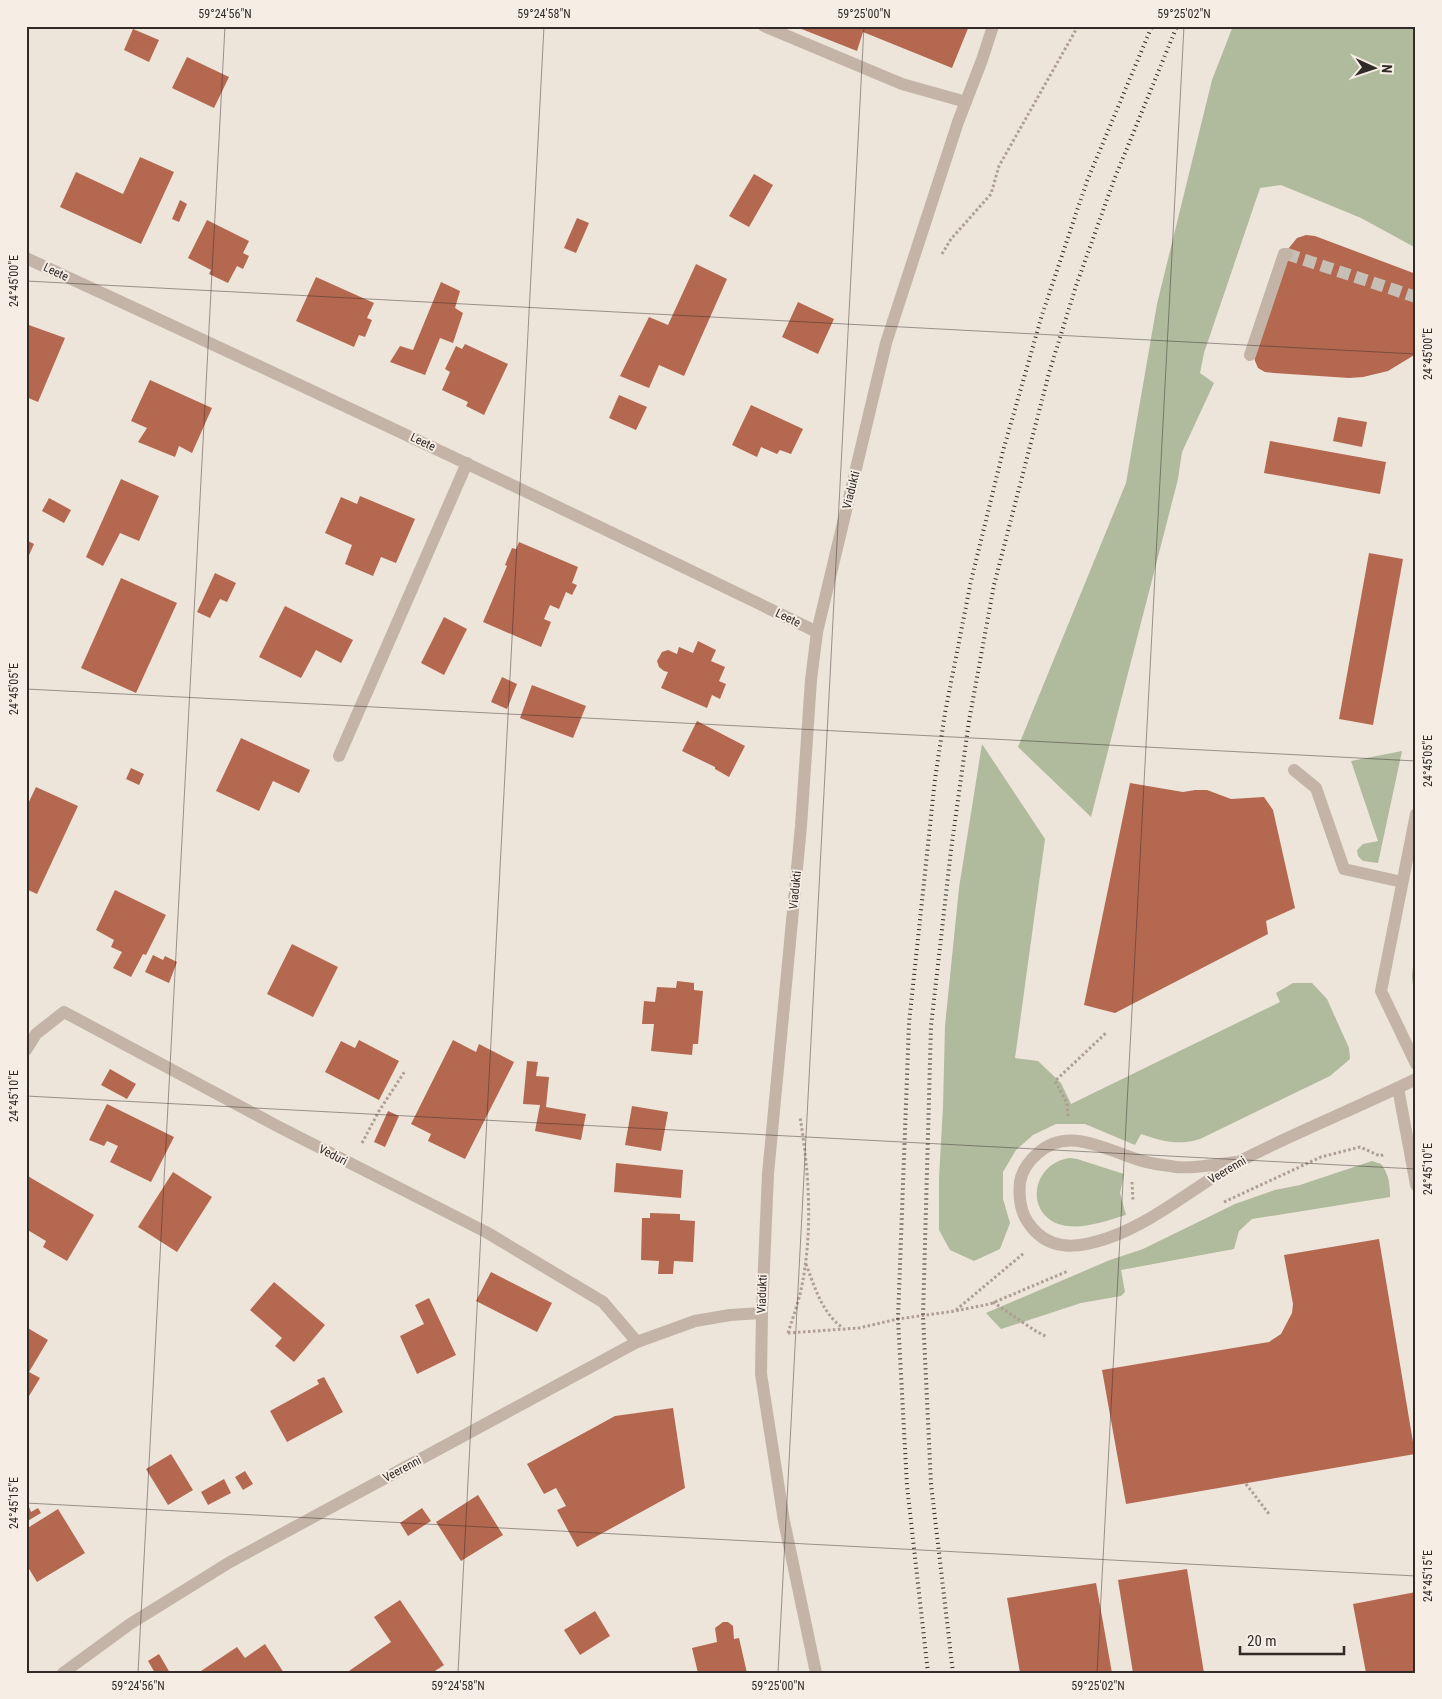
<svg xmlns="http://www.w3.org/2000/svg" width="1442" height="1699" font-family="'Roboto Condensed',sans-serif">
<style>
.green{fill:#b0ba9c}
.building{fill:#b56850}
.lines{fill:none;stroke-linecap:round;stroke-linejoin:round}
.minor-tunnel{stroke:#c7bfb6;stroke-width:12;stroke-dasharray:12 6;stroke-linecap:butt}
.path{stroke:#af9e92;stroke-width:3;stroke-dasharray:2.5 2.5;stroke-linecap:butt}
.minor{stroke:#c3b4a7;stroke-width:12}
.rail{stroke:#312a27;stroke-width:4;stroke-dasharray:1 4;stroke-linecap:butt}
.ticks{fill:none;stroke:#312a27;stroke-width:1;stroke-opacity:0.45}
.labels{text-anchor:middle;stroke-width:4;stroke-linejoin:round;paint-order:stroke}
.street-label{font-size:12px;fill:#312a27;stroke:#f6eee5}
.neatline{fill:none;stroke:#312a27;stroke-width:2}
.ticks-label{font-size:12px;text-anchor:middle;fill:#312a27}
</style>
<rect width="100%" height="100%" fill="#ede4da"/>
<g class="green">
<polygon points="1233,26 1416,26 1416,248 1361,218 1281,185 1260,188 1204,353 1200,373 1214,383 1182,452 1178,479 1091,817 1018,747 1126,483 1157,304 1212,80"/>
<path d="M982 744 1045 839 1015 1058 1038 1061 1061 1083 1071 1104 1280 1002 1276 993 1293 983H1312L1327 999 1349 1048 1350 1059 1330 1076 1200 1139C1178 1146 1162 1141 1141 1134L1135 1145 1085 1124H1056L1033 1135 1016 1150 1003 1172V1199L1010 1223 1000 1249 974 1261 950 1250 939 1230V1178L943 1107 945 1026 959 888Z"/>
<polygon points="1402,751 1378,863 1363,861 1358,856 1357,850 1363,844 1378,841 1351,761"/>
<path d="M1416 952V993C1409 979 1413 967 1416 952Z"/>
<path d="M1070 1158 1077 1159 1124 1174 1120 1193 1126 1215C1106 1221 1082 1230 1062 1225 1024 1215 1031 1163 1070 1158Z"/>
<path d="M1372 1161 1381 1164C1389 1174 1390 1185 1390 1197L1252 1219 1239 1231 1234 1249 1121 1270 1125 1292 1121 1296 1081 1303 1001 1329 986 1313 1110 1260 1143 1249 1235 1204 1275 1190 1300 1185Z"/>
</g>
<g class="building">
<polygon points="794,26 969,26 952,68 863,32 857,51"/>
<polygon points="133,29 159,40 149,62 124,50"/>
<polygon points="187,57 229,77 214,108 172,88"/>
<polygon points="140,157 174,172 141,244 60,207 76,172 123,194"/>
<polygon points="754,174 773,185 749,227 729,216"/>
<polygon points="180,200 187,204 179,222 172,219"/>
<polygon points="577,218 589,223 576,253 564,248"/>
<polygon points="207,220 249,241 243,253 249,256 243,269 237,266 228,283 209,274 211,270 188,258"/>
<polygon points="1306,235 1315,236 1416,274 1416,354 1388,371 1363,377 1349,378 1274,373 1265,372 1258,368 1255,361 1254,354 1288,249 1297,238"/>
<polygon points="696,264 727,279 684,376 659,365 649,388 620,376 649,317 668,325"/>
<polygon points="316,277 374,303 367,318 372,320 365,337 359,335 354,347 296,321"/>
<polygon points="441,282 460,291 455,308 463,313 453,343 440,338 425,375 390,362 400,346 413,350"/>
<polygon points="798,302 834,319 818,354 782,337"/>
<polygon points="26,324 65,338 38,402 26,397"/>
<polygon points="465,344 508,364 484,415 466,406 468,402 442,390 450,372 445,369 456,346 462,349"/>
<polygon points="150,380 212,408 192,453 179,446 175,457 138,442 147,428 131,421"/>
<polygon points="619,395 647,407 636,430 609,418"/>
<polygon points="751,405 803,429 791,454 780,450 777,454 761,447 757,457 732,445"/>
<polygon points="1338,417 1367,422 1362,447 1333,441"/>
<polygon points="1270,441 1386,462 1380,494 1264,473"/>
<polygon points="121,479 159,496 139,541 120,533 103,566 86,557"/>
<polygon points="360,496 415,519 396,563 381,557 373,576 345,564 352,545 325,533 341,497 357,504"/>
<polygon points="49,498 71,510 64,523 42,511"/>
<polygon points="26,540 34,544 29,555 26,554"/>
<polygon points="519,542 578,567 572,583 577,585 572,595 566,592 559,609 550,605 544,619 551,622 541,647 483,622 507,566 505,565 512,548 516,549"/>
<polygon points="1369,553 1403,559 1373,725 1339,719"/>
<polygon points="215,573 236,583 227,602 220,599 210,618 197,612"/>
<polygon points="121,578 177,603 136,693 81,668"/>
<polygon points="285,606 353,640 341,663 316,650 301,678 259,657"/>
<polygon points="444,617 467,629 444,675 421,663"/>
<polygon points="698,641 716,650 711,661 725,667 719,681 726,684 720,699 712,695 707,708 661,688 668,672 664,671 659,667 657,661 662,652 668,650 677,654 679,647 693,653"/>
<polygon points="502,677 517,684 507,709 491,702"/>
<polygon points="532,685 586,706 573,738 520,718"/>
<polygon points="697,721 745,746 729,777 715,769 715,767 682,751"/>
<polygon points="241,738 310,770 299,793 273,781 259,811 216,791"/>
<polygon points="131,768 144,774 139,785 126,779"/>
<polygon points="1130,783 1183,792 1195,790 1207,790 1231,799 1264,797 1273,810 1295,908 1266,921 1268,934 1115,1013 1084,1005"/>
<polygon points="36,787 78,806 37,894 26,889 26,808"/>
<polygon points="115,890 166,915 146,955 143,954 131,977 113,968 122,952 111,947 114,940 96,930"/>
<polygon points="292,944 338,967 313,1017 267,994"/>
<polygon points="153,955 163,960 165,956 177,962 169,983 145,972"/>
<polygon points="677,981 694,983 694,990 703,991 698,1044 693,1044 692,1055 651,1051 654,1024 642,1024 644,1001 655,1002 657,987 676,988"/>
<polygon points="359,1040 399,1061 379,1100 325,1072 341,1041 355,1048"/>
<polygon points="453,1040 476,1052 479,1044 514,1062 465,1159 428,1141 431,1134 411,1124"/>
<polygon points="527,1061 538,1062 536,1076 549,1077 546,1107 586,1114 581,1140 535,1131 540,1105 523,1104"/>
<polygon points="110,1069 136,1084 127,1099 101,1085"/>
<polygon points="107,1104 174,1137 151,1182 110,1162 118,1146 107,1141 104,1146 89,1140"/>
<polygon points="632,1106 668,1112 661,1151 625,1145"/>
<polygon points="388,1111 399,1116 385,1147 374,1142"/>
<polygon points="616,1163 683,1170 681,1198 614,1192"/>
<polygon points="173,1172 212,1197 177,1252 138,1227"/>
<polygon points="26,1175 94,1215 67,1261 43,1247 46,1241 26,1229"/>
<polygon points="650,1213 680,1214 680,1220 695,1221 693,1262 674,1261 673,1274 658,1274 659,1261 641,1260 642,1218 650,1218"/>
<polygon points="1379,1239 1415,1454 1126,1504 1102,1370 1269,1342 1281,1334 1292,1313 1293,1304 1284,1255"/>
<polygon points="491,1272 552,1303 537,1332 476,1301"/>
<polygon points="274,1282 325,1325 294,1362 275,1346 282,1338 250,1310"/>
<polygon points="429,1298 456,1355 417,1374 400,1336 424,1324 415,1305"/>
<polygon points="26,1327 48,1340 29,1372 40,1378 26,1401"/>
<polygon points="324,1377 343,1412 287,1442 270,1411 319,1384 317,1380"/>
<polygon points="673,1408 685,1488 577,1547 557,1510 566,1506 556,1488 544,1494 527,1464 615,1416"/>
<polygon points="171,1454 193,1490 168,1505 146,1469"/>
<polygon points="245,1471 253,1484 243,1490 235,1477"/>
<polygon points="224,1479 231,1493 208,1505 201,1492"/>
<polygon points="478,1495 503,1535 461,1561 436,1522"/>
<polygon points="29,1507 31,1512 38,1508 41,1513 26,1522 26,1509"/>
<polygon points="422,1508 431,1521 408,1536 400,1523"/>
<polygon points="58,1509 85,1553 37,1582 26,1564 26,1529"/>
<polygon points="1187,1569 1204,1673 1133,1673 1118,1580"/>
<polygon points="1096,1583 1112,1673 1020,1673 1007,1598"/>
<polygon points="1416,1592 1416,1673 1366,1673 1353,1604"/>
<polygon points="400,1600 444,1665 432,1673 346,1673 391,1642 374,1617"/>
<polygon points="595,1611 610,1636 580,1655 564,1630"/>
<polygon points="723,1622 728,1622 733,1626 734,1639 739,1638 747,1673 698,1673 692,1648 717,1642 715,1628"/>
<polygon points="265,1644 284,1673 198,1673 237,1647 245,1658"/>
<polygon points="159,1654 170,1673 155,1673 148,1661"/>
</g>
<g class="lines">
<polyline class="minor-tunnel" points="1287,254 1416,297"/>
<g class="path">
<polyline points="942,254 951,239 991,194 999,166 1078,26"/>
<polyline points="1068,1116 1067,1103 1055,1081 1107,1032"/>
<polyline points="362,1143 379,1111 405,1071"/>
<polyline points="1132,1182 1133,1201"/>
<polyline points="1224,1202 1321,1157 1360,1147 1380,1156 1385,1154"/>
<path d="M806 1264C815 1288 822 1313 843 1328"/>
<polyline points="993,1302 1034,1330 1047,1337"/>
<polyline points="956,1310 1024,1253"/>
<path d="M788 1333C793 1317 799 1301 802 1285 813 1229 809 1172 800 1117"/>
<polyline points="788,1333 859,1328 898,1319 955,1311 990,1304 1068,1271"/>
<polyline points="1246,1484 1269,1514"/>
</g>
<g class="minor">
<polyline points="764,26 902,84 966,102"/>
<path d="M26 258C291 380 555 504 817 632"/>
<polyline points="1250,355 1284,254 1287,254"/>
<polyline points="339,756 467,463"/>
<polyline points="1294,770 1316,788 1344,869 1402,882"/>
<polyline points="1416,814 1381,991 1416,1064"/>
<polyline points="26,1050 36,1034 64,1012 279,1127 486,1232 603,1302 637,1342"/>
<polyline points="1398,1088 1416,1185"/>
<path d="M1236 1162C1219 1164 1192 1169 1176 1167 1164 1165 1151 1164 1139 1160 1106 1150 1067 1125 1037 1154 1029 1161 1022 1171 1020 1182 1018 1203 1022 1219 1037 1233 1057 1252 1085 1246 1108 1238 1145 1225 1177 1201 1209 1180 1219 1174 1228 1167 1238 1162 1296 1132 1357 1108 1416 1079"/>
<polyline points="63,1673 130,1624 230,1562 637,1342 695,1321 730,1315 762,1313"/>
<polyline points="816,1673 784,1521 761,1374 762,1313 768,1174 801,826 811,680 817,632 886,343 958,122 982,60 993,26"/>
</g>
<g class="rail">
<polyline points="928,1673 907,1486 898,1319 909,1023 935,779 945,713 971,581 1003,451 1042,315 1087,181 1152,26"/>
<polyline points="953,1673 931,1484 923,1316 931,1026 951,850 969,721 994,585 1049,373 1076,286 1114,180 1177,26"/>
</g>
</g>
<path class="ticks" d="M26 281 1416 354M26 689 1416 761M26 1096 1416 1169M26 1503 1416 1576M138 1673 225 26M458 1673 544 26M778 1673 864 26M1097 1673 1184 26"/>
<g class="labels">
<g class="street-label">
<text transform="translate(56 272) rotate(25)" y="4">Leete</text>
<text transform="translate(423 442) rotate(25)" y="4">Leete</text>
<text transform="translate(851 490) rotate(-76)" y="4">Viadukti</text>
<text transform="translate(788 618) rotate(26)" y="4">Leete</text>
<text transform="translate(795 890) rotate(-84)" y="4">Viadukti</text>
<text transform="translate(333 1155) rotate(27)" y="4">Veduri</text>
<text transform="translate(1227 1170) rotate(-31)" y="4">Veerenni</text>
<text transform="translate(762 1294) rotate(-88)" y="4">Viadukti</text>
<text transform="translate(402 1469) rotate(-28)" y="4">Veerenni</text>
</g>
</g>
<rect width="1442" height="1699" fill="none" stroke="#f6eee5" stroke-width="55"/>
<g transform="translate(1374 68) rotate(93)" stroke="#f6eee5" stroke-width="4" paint-order="stroke">
<path d="M0-4L9 19L0 12L-9 19Z" fill="#312a27"/>
<text y="-8" font-size="14" font-weight="bold" text-anchor="middle" fill="#312a27">N</text>
</g>
<path d="M1240 1646v8h104v-8" fill="none" stroke="#312a27" stroke-width="2.5"/>
<text x="1247" y="1646" font-size="15" fill="#312a27" stroke="#f6eee5" stroke-width="4" paint-order="stroke">20 m</text>
<rect x="28" y="28" width="1386" height="1644" class="neatline"/>
<g class="ticks-label">
<text x="225" y="18">59°24'56"N</text>
<text x="544" y="18">59°24'58"N</text>
<text x="864" y="18">59°25'00"N</text>
<text x="1184" y="18">59°25'02"N</text>
<text transform="translate(14 281) rotate(-90)" y="4">24°45'00"E</text>
<text transform="translate(1428 354) rotate(-90)" y="4">24°45'00"E</text>
<text transform="translate(14 689) rotate(-90)" y="4">24°45'05"E</text>
<text transform="translate(1428 761) rotate(-90)" y="4">24°45'05"E</text>
<text transform="translate(14 1096) rotate(-90)" y="4">24°45'10"E</text>
<text transform="translate(1428 1169) rotate(-90)" y="4">24°45'10"E</text>
<text transform="translate(14 1503) rotate(-90)" y="4">24°45'15"E</text>
<text transform="translate(1428 1576) rotate(-90)" y="4">24°45'15"E</text>
<text x="138" y="1690">59°24'56"N</text>
<text x="458" y="1690">59°24'58"N</text>
<text x="778" y="1690">59°25'00"N</text>
<text x="1098" y="1690">59°25'02"N</text>
</g>
</svg>
